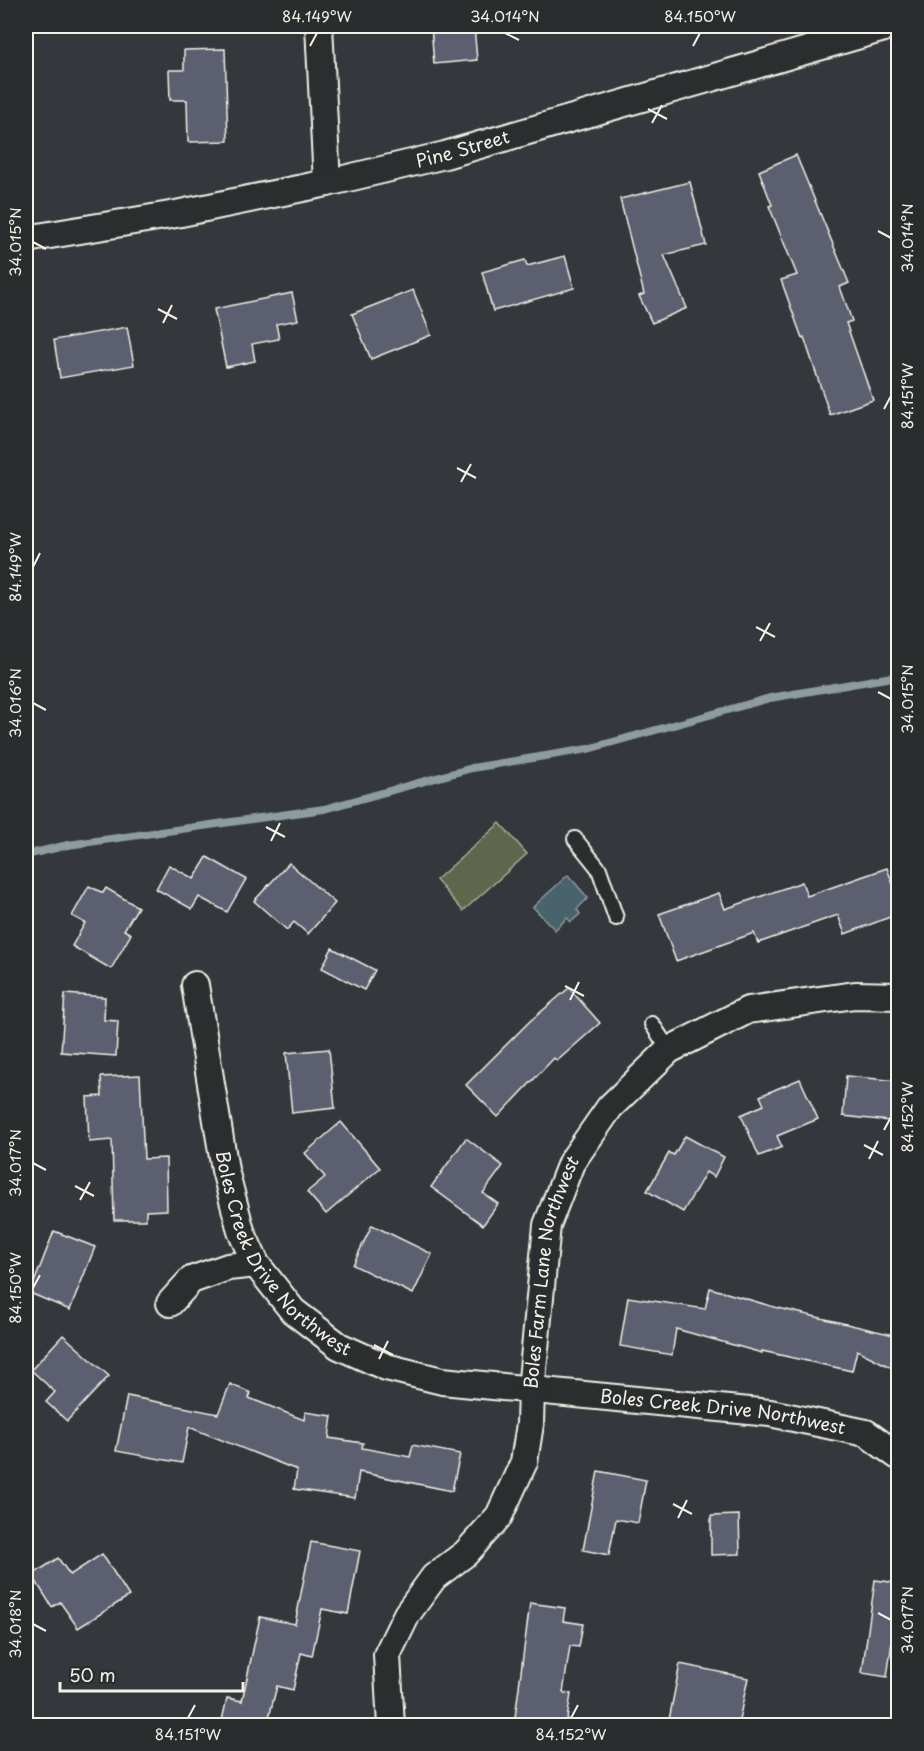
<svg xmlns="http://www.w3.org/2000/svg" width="924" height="1751" font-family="'Playpen Sans',sans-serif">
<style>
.green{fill:#60664c;stroke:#aaac9a;stroke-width:1.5}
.water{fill:#48636d;stroke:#8d9c9e;stroke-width:1.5}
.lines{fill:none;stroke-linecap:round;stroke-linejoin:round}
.stream{stroke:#8d9c9e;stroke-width:8}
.building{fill:#5b5e70;stroke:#f4f1e8;stroke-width:1.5}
.service-casing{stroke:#f4f1e8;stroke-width:18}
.minor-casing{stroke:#f4f1e8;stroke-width:30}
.service{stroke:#2a2d2e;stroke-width:14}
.minor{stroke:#2a2d2e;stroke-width:26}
.ticks{fill:none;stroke:#f4f1e8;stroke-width:2}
.labels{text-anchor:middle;stroke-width:4.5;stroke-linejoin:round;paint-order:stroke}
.street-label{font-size:18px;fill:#f4f1e8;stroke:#2a2d2e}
.neatline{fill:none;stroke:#f4f1e8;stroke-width:2}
.ticks-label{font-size:15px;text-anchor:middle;fill:#f4f1e8}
</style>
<rect width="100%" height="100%" fill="#34373b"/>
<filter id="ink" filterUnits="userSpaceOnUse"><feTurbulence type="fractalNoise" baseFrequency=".0167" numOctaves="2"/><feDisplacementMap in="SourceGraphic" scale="12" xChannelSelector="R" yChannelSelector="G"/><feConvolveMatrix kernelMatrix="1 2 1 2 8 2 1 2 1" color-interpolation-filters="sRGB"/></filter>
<g filter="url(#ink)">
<polygon class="green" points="500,823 527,854 463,911 436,880"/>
<polygon class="water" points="568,875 588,898 577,909 580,914 571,922 567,918 555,930 533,907"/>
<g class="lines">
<polyline class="stream" points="26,855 68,845 324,809 472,768 588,749 770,698 898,676"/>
</g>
<g class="building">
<polygon points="431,26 474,26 477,60 434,64"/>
<polygon points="225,49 228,141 188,142 187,100 170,100 169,70 184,70 184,50"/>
<polygon points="796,155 849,283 840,287 852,321 846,323 873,400 830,415 804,337 802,338 781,280 797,275 769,206 772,205 759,171"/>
<polygon points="690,182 706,245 664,255 687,308 652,323 639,296 644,294 620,199"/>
<polygon points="565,256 574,288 493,311 482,272 525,260 527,266"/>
<polygon points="413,290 431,335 371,359 352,314"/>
<polygon points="292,293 298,320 276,324 279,339 252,344 255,361 226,367 214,309"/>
<polygon points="127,327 134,365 60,378 54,340"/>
<polygon points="207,857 246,879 227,912 199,897 192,909 156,889 169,865 194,879"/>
<polygon points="289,863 335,903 308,934 294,922 287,930 254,901"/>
<polygon points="887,868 898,898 898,914 845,934 838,915 758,943 754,933 676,961 659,914 719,893 725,909 802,882 807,896"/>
<polygon points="89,886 103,893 106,888 138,907 124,930 131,934 111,969 72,946 85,923 72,916"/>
<polygon points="332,948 375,970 364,990 322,968"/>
<polygon points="569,988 600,1023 557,1061 554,1058 498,1117 466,1085 529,1022"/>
<polygon points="65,994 105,997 104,1020 118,1021 116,1056 61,1052"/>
<polygon points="329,1049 335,1108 292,1113 286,1053"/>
<polygon points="140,1075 144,1159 166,1158 167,1210 146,1211 146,1220 114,1220 112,1140 89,1142 87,1097 102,1096 101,1077"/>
<polygon points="846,1076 898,1081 898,1122 843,1116"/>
<polygon points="800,1079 818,1119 777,1136 782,1147 759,1156 741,1115 764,1105 760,1096"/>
<polygon points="341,1122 380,1168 326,1214 307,1192 325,1177 305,1153"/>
<polygon points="685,1136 724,1157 714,1177 706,1172 683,1212 647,1191 669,1153 674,1155"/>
<polygon points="466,1138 503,1166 483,1193 498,1204 483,1225 431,1187"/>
<polygon points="372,1225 432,1254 413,1294 353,1265"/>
<polygon points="54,1231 95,1247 70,1310 30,1293"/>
<polygon points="710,1288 774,1307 898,1336 898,1371 857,1350 852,1371 762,1351 762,1353 676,1329 672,1355 620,1346 628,1297 705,1309"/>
<polygon points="63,1335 109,1376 67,1421 46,1402 55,1392 31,1370"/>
<polygon points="230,1384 251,1393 249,1398 304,1420 305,1412 332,1416 329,1438 363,1443 362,1448 410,1457 413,1445 460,1454 452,1491 359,1472 355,1498 294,1489 297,1470 189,1427 182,1463 116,1451 127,1396 218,1414"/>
<polygon points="598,1471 646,1480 638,1523 616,1519 609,1555 583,1550"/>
<polygon points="739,1515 740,1554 711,1555 711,1516"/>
<polygon points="311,1542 360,1551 348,1614 322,1609 312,1656 301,1653 293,1690 277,1686 267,1725 221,1725 227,1698 242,1701 260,1617 295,1624"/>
<polygon points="102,1554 129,1596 78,1628 60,1602 52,1607 32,1575 58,1558 70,1575"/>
<polygon points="875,1580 898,1583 898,1629 894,1628 887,1677 862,1673"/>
<polygon points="530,1603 565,1608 563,1621 583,1624 579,1647 570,1646 563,1693 571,1694 566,1725 514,1725"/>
<polygon points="680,1664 748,1678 738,1725 694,1725 669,1720"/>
</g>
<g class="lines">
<defs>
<g id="service">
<polyline points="575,839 599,869 616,918"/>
<polyline points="652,1024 669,1050"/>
</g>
<g id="minor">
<polyline points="319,26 327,183"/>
<path id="s1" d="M26 239 176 214 327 183 445 155 891 26"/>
<path id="s2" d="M195 985 225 1170 241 1231 256 1264 293 1311 339 1346 386 1367 442 1381 770 1413 866 1433 898 1456"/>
<polyline points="170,1303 191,1280 228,1267 256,1264"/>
<path id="s3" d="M391 1726 387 1655 407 1614 434 1577 466 1553 499 1516 524 1462 530 1424 531 1390 547 1225 571 1163 610 1107 669 1050 748 1010 855 995 898 996"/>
</g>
</defs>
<use href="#service" class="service-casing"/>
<use href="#minor" class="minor-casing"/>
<use href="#service" class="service"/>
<use href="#minor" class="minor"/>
</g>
</g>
<path class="ticks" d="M505 33 519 40M310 46 317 33M693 46 700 33M648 109 667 119M652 123 662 105M878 231 891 238M33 242 46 249M158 309 177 319M163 323 172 305M884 409 891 396M457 468 476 478M461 482 471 464M33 567 40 553M756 627 775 637M760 641 770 623M878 692 891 699M33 703 46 710M266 827 285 837M271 841 280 823M565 986 584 996M570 1000 579 982M884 1130 891 1117M864 1145 883 1155M869 1159 878 1141M33 1163 46 1170M75 1186 94 1196M80 1200 90 1182M33 1288 40 1275M374 1345 393 1355M379 1359 388 1341M673 1504 692 1514M678 1518 687 1500M878 1613 891 1620M33 1624 46 1631M188 1718 195 1705M571 1718 578 1705"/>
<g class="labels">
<g class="street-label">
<text dy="6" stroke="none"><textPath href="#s1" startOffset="446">Pine Street</textPath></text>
<text dy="6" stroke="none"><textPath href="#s2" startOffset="292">Boles Creek Drive Northwest</textPath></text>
<text dy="6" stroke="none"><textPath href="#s3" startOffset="504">Boles Farm Lane Northwest</textPath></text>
<text dy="6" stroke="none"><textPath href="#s2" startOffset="796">Boles Creek Drive Northwest</textPath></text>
</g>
</g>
<rect width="924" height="1751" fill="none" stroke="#2a2d2e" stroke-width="66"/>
<path d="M60 1682v9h183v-9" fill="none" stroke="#f4f1e8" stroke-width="3"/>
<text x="69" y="1682" font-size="18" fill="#f4f1e8" stroke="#2a2d2e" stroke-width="4.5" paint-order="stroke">50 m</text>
<rect x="33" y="33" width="858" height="1685" class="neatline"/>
<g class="ticks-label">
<text x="317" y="22">84.149°W</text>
<text x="505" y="22">34.014°N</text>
<text x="700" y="22">84.150°W</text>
<text transform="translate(908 238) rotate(-90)" y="5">34.014°N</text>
<text transform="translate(16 242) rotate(-90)" y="5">34.015°N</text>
<text transform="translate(908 396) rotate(-90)" y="5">84.151°W</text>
<text transform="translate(16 567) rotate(-90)" y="5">84.149°W</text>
<text transform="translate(908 699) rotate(-90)" y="5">34.015°N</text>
<text transform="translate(16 703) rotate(-90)" y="5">34.016°N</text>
<text transform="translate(908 1117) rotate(-90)" y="5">84.152°W</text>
<text transform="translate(16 1163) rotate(-90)" y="5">34.017°N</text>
<text transform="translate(16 1288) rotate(-90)" y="5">84.150°W</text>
<text transform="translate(908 1620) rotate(-90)" y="5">34.017°N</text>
<text transform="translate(16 1624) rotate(-90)" y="5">34.018°N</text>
<text x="188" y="1740">84.151°W</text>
<text x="571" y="1740">84.152°W</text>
</g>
</svg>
